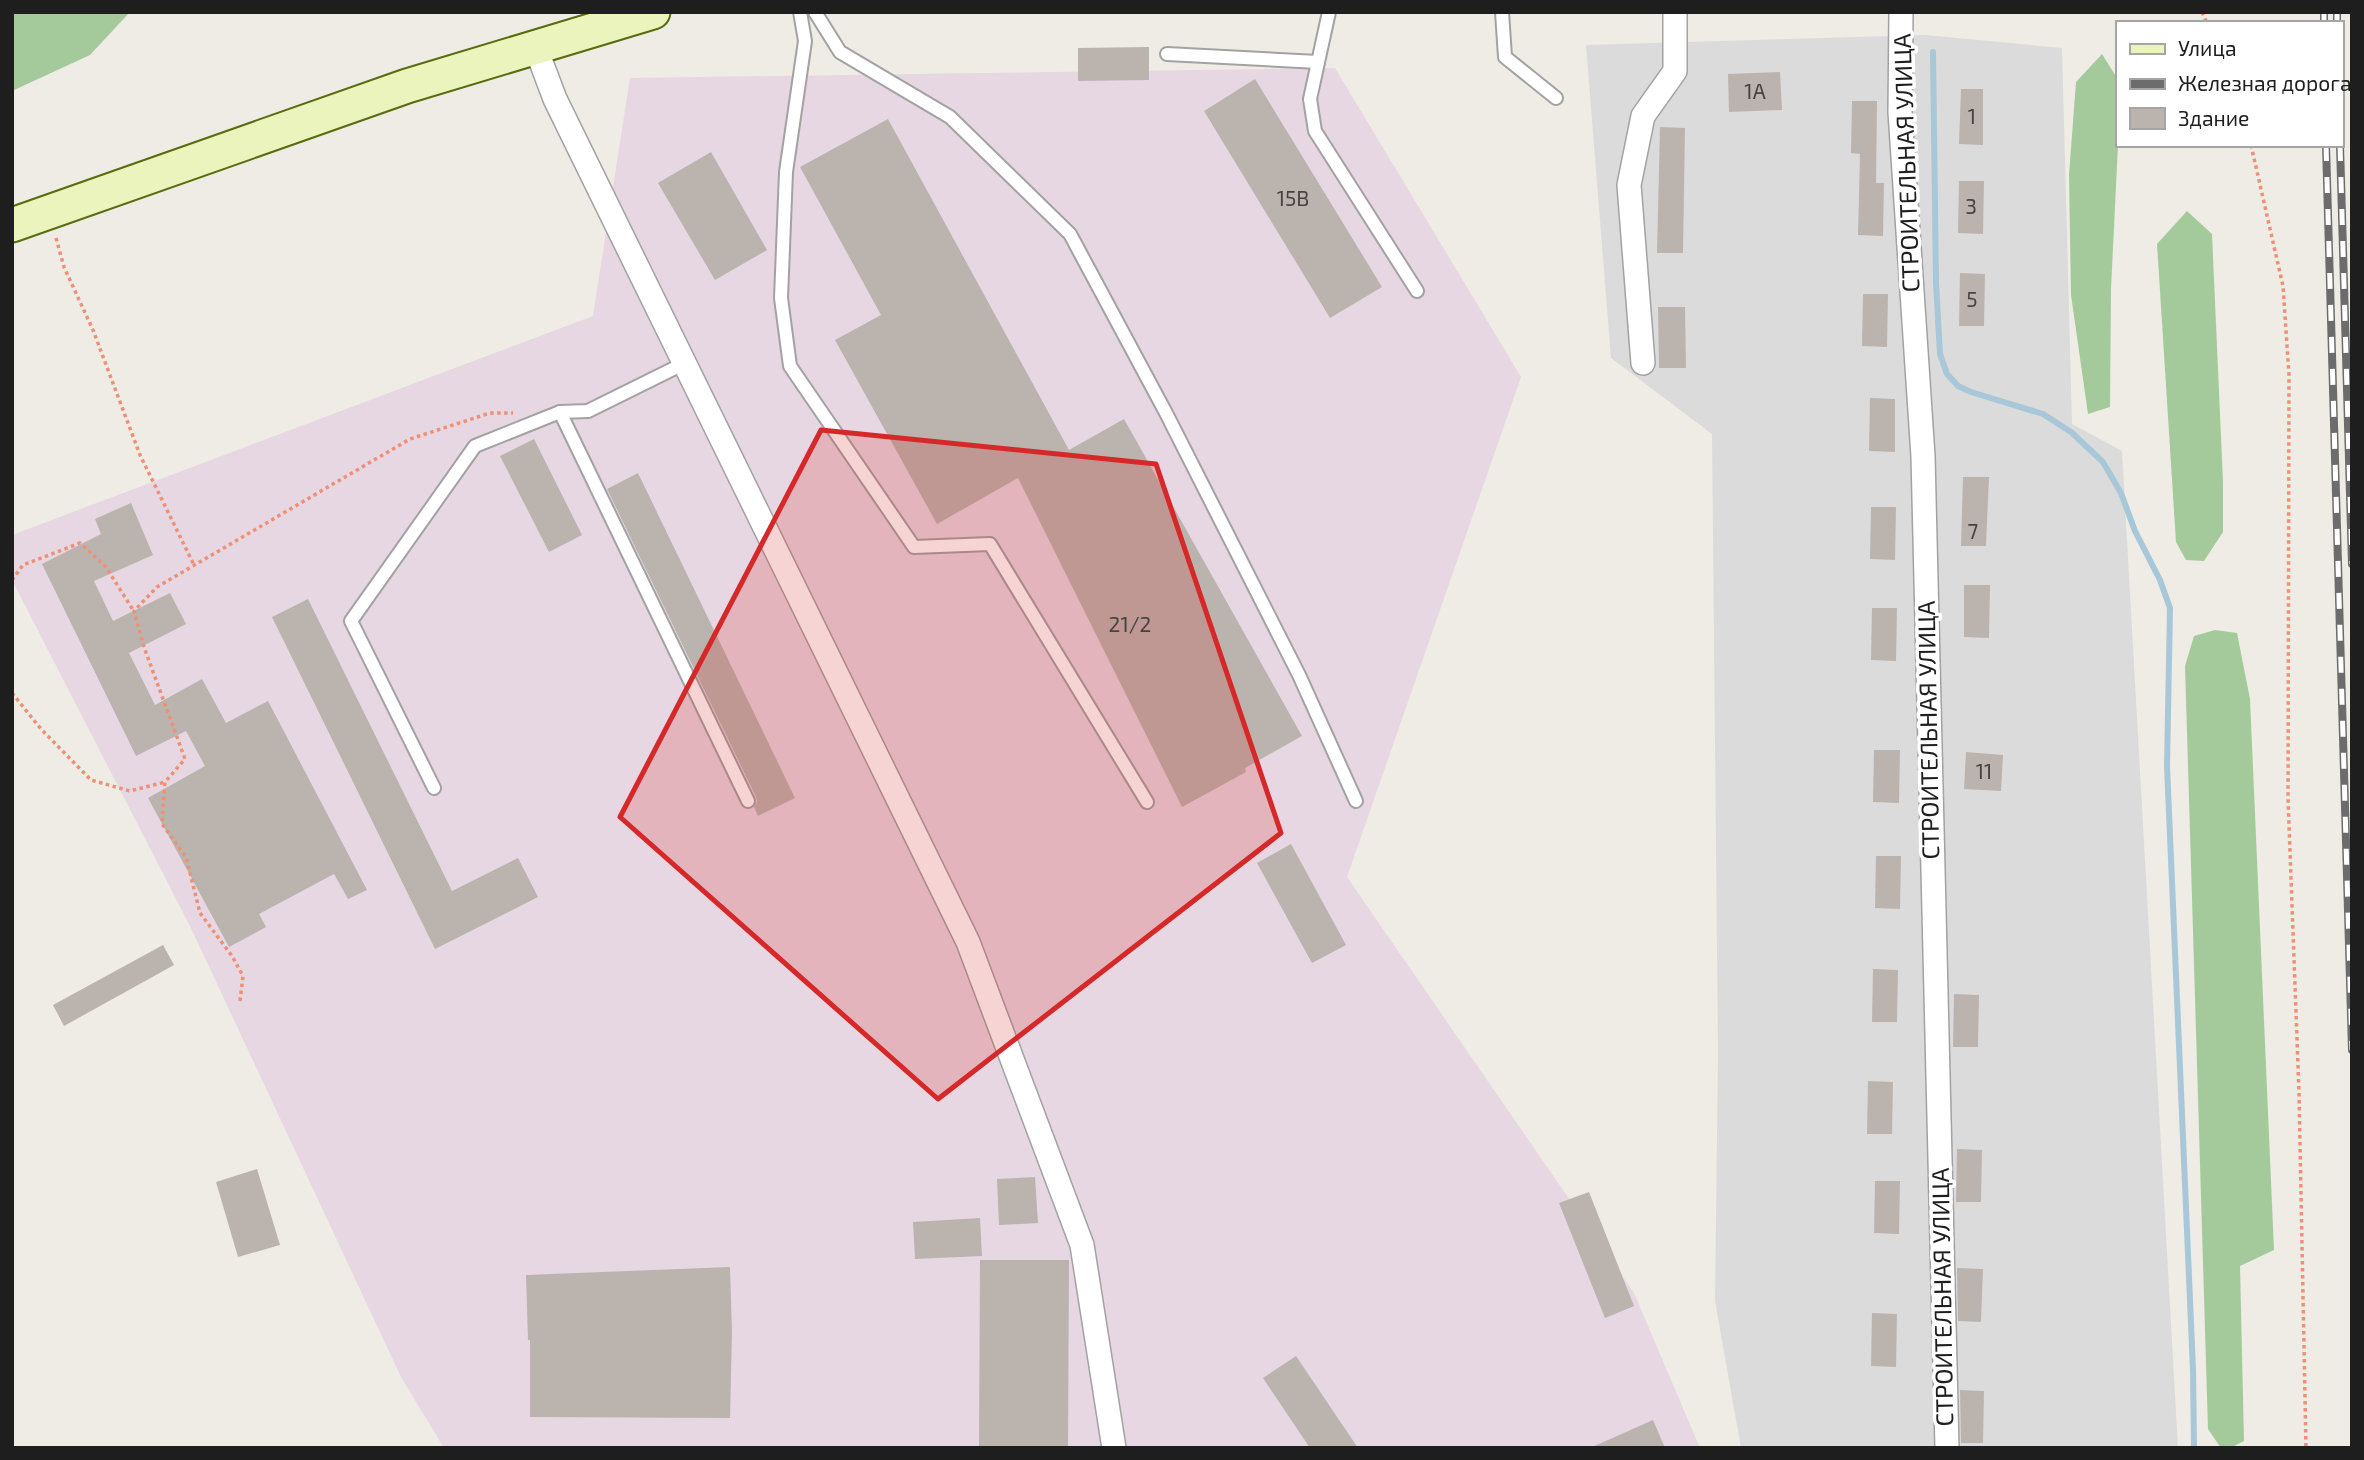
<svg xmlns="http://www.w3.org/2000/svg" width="2364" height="1460" font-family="'Exo 2',sans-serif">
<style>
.residential{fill:#dcdbdb}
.industrial{fill:#e6d7e2}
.forest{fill:#a4ca9c}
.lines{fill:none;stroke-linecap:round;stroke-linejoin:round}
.stream{stroke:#a8c7d8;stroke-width:6}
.building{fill:#bbb4ae}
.service-casing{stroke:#a2a2a2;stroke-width:16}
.minor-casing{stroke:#a2a2a2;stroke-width:26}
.secondary-casing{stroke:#566c0d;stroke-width:37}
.path{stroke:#ee9075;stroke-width:3.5;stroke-dasharray:3.5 3.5;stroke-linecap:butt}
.service{stroke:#fff;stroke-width:12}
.minor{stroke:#fff;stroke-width:23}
.secondary{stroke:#eaf4bc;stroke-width:33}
.rail-casing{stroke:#6c6c6c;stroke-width:8}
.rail{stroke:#fff;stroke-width:5;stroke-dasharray:16;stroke-linecap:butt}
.marked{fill:#d62828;fill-opacity:0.2;stroke:#d62828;stroke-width:5;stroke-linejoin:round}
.labels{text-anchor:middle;stroke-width:7;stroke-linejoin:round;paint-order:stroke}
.number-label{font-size:21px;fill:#454442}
.street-label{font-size:24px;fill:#1e1e1e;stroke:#fff}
</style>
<rect width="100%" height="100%" fill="#eeece4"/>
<polygon class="residential" points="1925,35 2062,48 2072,424 2122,451 2178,1448 1741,1448 1715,1301 1718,1053 1712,434 1611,358 1586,45"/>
<polygon class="industrial" points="1335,68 1521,377 1347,877 1634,1293 1700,1448 444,1448 401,1377 190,926 12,580 12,535 593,316 630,78"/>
<g class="forest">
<polygon points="12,12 130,12 90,55 12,91"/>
<polygon points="2102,54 2117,78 2118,145 2111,289 2110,407 2088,414 2071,295 2069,175 2076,82"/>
<polygon points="2187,211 2212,234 2223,482 2223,532 2204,561 2186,560 2176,542 2157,244"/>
<polygon points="2215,630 2237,633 2250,699 2274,1250 2240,1266 2244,1441 2230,1448 2221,1448 2208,1429 2185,666 2194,636"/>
</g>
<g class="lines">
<polyline class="stream" points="1933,52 1936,283 1940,354 1947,374 1958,386 1971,392 2043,414 2071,432 2103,462 2121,493 2135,531 2160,580 2170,608 2167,766 2193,1370 2194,1448"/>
</g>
<g class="building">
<polygon points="1149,47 1149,80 1078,81 1078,48"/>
<polygon points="1780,72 1782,110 1729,112 1728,74"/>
<polygon points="1255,79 1382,287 1330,318 1204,111"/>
<polygon points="1961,89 1983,89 1983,145 1959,144"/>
<polygon points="1852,101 1877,101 1876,183 1884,183 1883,236 1858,235 1860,154 1851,153"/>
<polygon points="888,119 1069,450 1124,419 1302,736 1245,768 1246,772 1182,807 1018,478 937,524 835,340 881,315 800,167"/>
<polygon points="1660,127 1685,128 1683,253 1657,253"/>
<polygon points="711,152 767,250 715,280 658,183"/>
<polygon points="1959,181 1984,181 1983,234 1958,233"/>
<polygon points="1960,273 1985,274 1984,326 1959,326"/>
<polygon points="1863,294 1888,294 1887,347 1862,346"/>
<polygon points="1658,307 1685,307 1686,368 1659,368"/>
<polygon points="1870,398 1895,399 1895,452 1869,451"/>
<polygon points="534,439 582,535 549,552 500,456"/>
<polygon points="638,473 795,798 758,816 754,807 757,802 756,797 607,489"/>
<polygon points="1963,477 1989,477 1986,546 1961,546"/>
<polygon points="131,503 153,555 94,581 113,621 170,593 186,624 129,653 155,705 202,679 226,723 268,701 367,890 348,899 334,874 259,914 266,927 229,947 148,798 205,766 186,731 136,756 42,564 101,534 95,519"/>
<polygon points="1871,507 1896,507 1895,560 1870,559"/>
<polygon points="1964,585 1990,585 1989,638 1964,637"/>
<polygon points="308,599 452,891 518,858 538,897 435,949 272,617"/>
<polygon points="1872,608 1897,608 1896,661 1871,660"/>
<polygon points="1874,750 1900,750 1899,803 1873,802"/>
<polygon points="1966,752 2003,755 2001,791 1964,789"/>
<polygon points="1291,844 1346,945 1312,963 1257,863"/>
<polygon points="1876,856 1901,856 1900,909 1875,908"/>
<polygon points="163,945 174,965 64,1026 53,1005"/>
<polygon points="1873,969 1898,970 1897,1022 1872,1022"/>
<polygon points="1954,994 1979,995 1978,1047 1953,1047"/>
<polygon points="1868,1081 1893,1082 1892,1134 1867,1134"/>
<polygon points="1957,1149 1982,1150 1981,1202 1956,1202"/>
<polygon points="257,1169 280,1245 238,1257 216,1182"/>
<polygon points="1035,1177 1038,1223 999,1225 997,1179"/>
<polygon points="1875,1181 1900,1181 1899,1234 1874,1233"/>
<polygon points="1589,1192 1634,1306 1605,1318 1559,1203"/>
<polygon points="980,1218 982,1256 915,1259 913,1222"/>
<polygon points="980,1260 1069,1260 1068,1448 979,1448"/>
<polygon points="730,1267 732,1332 730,1418 530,1417 530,1340 528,1340 526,1275"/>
<polygon points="1957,1268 1983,1269 1981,1322 1958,1321"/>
<polygon points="1872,1313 1897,1314 1896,1367 1871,1366"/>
<polygon points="1296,1356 1358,1448 1310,1448 1263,1378"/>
<polygon points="1960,1390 1984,1391 1983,1443 1961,1443"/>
<polygon points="1653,1420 1665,1448 1590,1448"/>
</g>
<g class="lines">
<defs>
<g id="service">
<polyline points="800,12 805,41 786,172 781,298 790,366 914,547 990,544 1147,802"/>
<polyline points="815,12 840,52 950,117 1070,234 1166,413 1299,675 1356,801"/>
<polyline points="1329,12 1310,99 1315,131 1417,291"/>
<polyline points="1502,12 1505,57 1556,98"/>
<polyline points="1167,54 1318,62"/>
<polyline points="560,412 748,801"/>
<polyline points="434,788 351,621 475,446 560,412 588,411 685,363"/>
</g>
<g id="minor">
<polyline points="1901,12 1900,112 1923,456 1947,1448"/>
<polyline points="535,46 555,99 968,942 1082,1245 1114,1448"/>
<polyline points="1643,363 1629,185 1643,116 1675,71 1675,12"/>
</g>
<polyline id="secondary" points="12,225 407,86 653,12"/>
</defs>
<use href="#service" class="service-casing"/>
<use href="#minor" class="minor-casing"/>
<use href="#secondary" class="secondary-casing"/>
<g class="path">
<polyline points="2202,12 2207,23"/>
<polyline points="2251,145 2283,286 2289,375 2288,798 2299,1092 2306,1448"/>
<polyline points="56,238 64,267 93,330 140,455 194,565"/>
<polyline points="12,580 23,565 80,543 106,567 133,610"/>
<polyline points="12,693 41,729 91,780 130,791 165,782"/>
<polyline points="240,1001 243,976 232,956 200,913 186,857 162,824 165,782 185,759 144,647 134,611 157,587 410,439 490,413 513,413"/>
</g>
<use href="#service" class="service"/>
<use href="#minor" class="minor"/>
<use href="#secondary" class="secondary"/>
<defs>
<g id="rail">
<polyline points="2324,12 2324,23"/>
<polyline points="2337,12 2337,23"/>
<polyline points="2326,145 2352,1050"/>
<polyline points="2340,145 2352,564"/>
</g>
</defs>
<use href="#rail" class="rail-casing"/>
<use href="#rail" class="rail"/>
</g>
<path class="marked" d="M821 430 1156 464 1281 833 938 1099 620 817Z"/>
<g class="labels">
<g class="number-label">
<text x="1755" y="99">1А</text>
<text x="1972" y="124">1</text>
<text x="1293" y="206">15В</text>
<text x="1971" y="214">3</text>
<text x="1972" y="307">5</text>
<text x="1973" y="539">7</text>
<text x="1130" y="632">21/2</text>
<text x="1984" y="779">11</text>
</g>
<g class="street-label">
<text transform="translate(1907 163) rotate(-92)" y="8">СТРОИТЕЛЬНАЯ УЛИЦА</text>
<text transform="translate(1929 730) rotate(-91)" y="8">СТРОИТЕЛЬНАЯ УЛИЦА</text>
<text transform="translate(1943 1297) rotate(-91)" y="8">СТРОИТЕЛЬНАЯ УЛИЦА</text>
</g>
</g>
<rect width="2364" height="1460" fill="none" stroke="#1e1e1e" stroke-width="28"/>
<rect x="2116" y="21" width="228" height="126" fill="#ffffff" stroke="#a5a5a5" stroke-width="2"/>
<rect x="2130" y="44" width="35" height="10" fill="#eaf4bc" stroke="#a5a5a5" stroke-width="2"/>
<text x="2178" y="56" font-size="21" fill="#1e1e1e">Улица</text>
<rect x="2130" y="79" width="35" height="10" fill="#6c6c6c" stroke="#a5a5a5" stroke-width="2"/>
<text x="2178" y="91" font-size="21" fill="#1e1e1e">Железная дорога</text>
<rect x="2130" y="108" width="35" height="21" fill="#bbb4ae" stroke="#a5a5a5" stroke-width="2"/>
<text x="2178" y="126" font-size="21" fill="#1e1e1e">Здание</text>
</svg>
